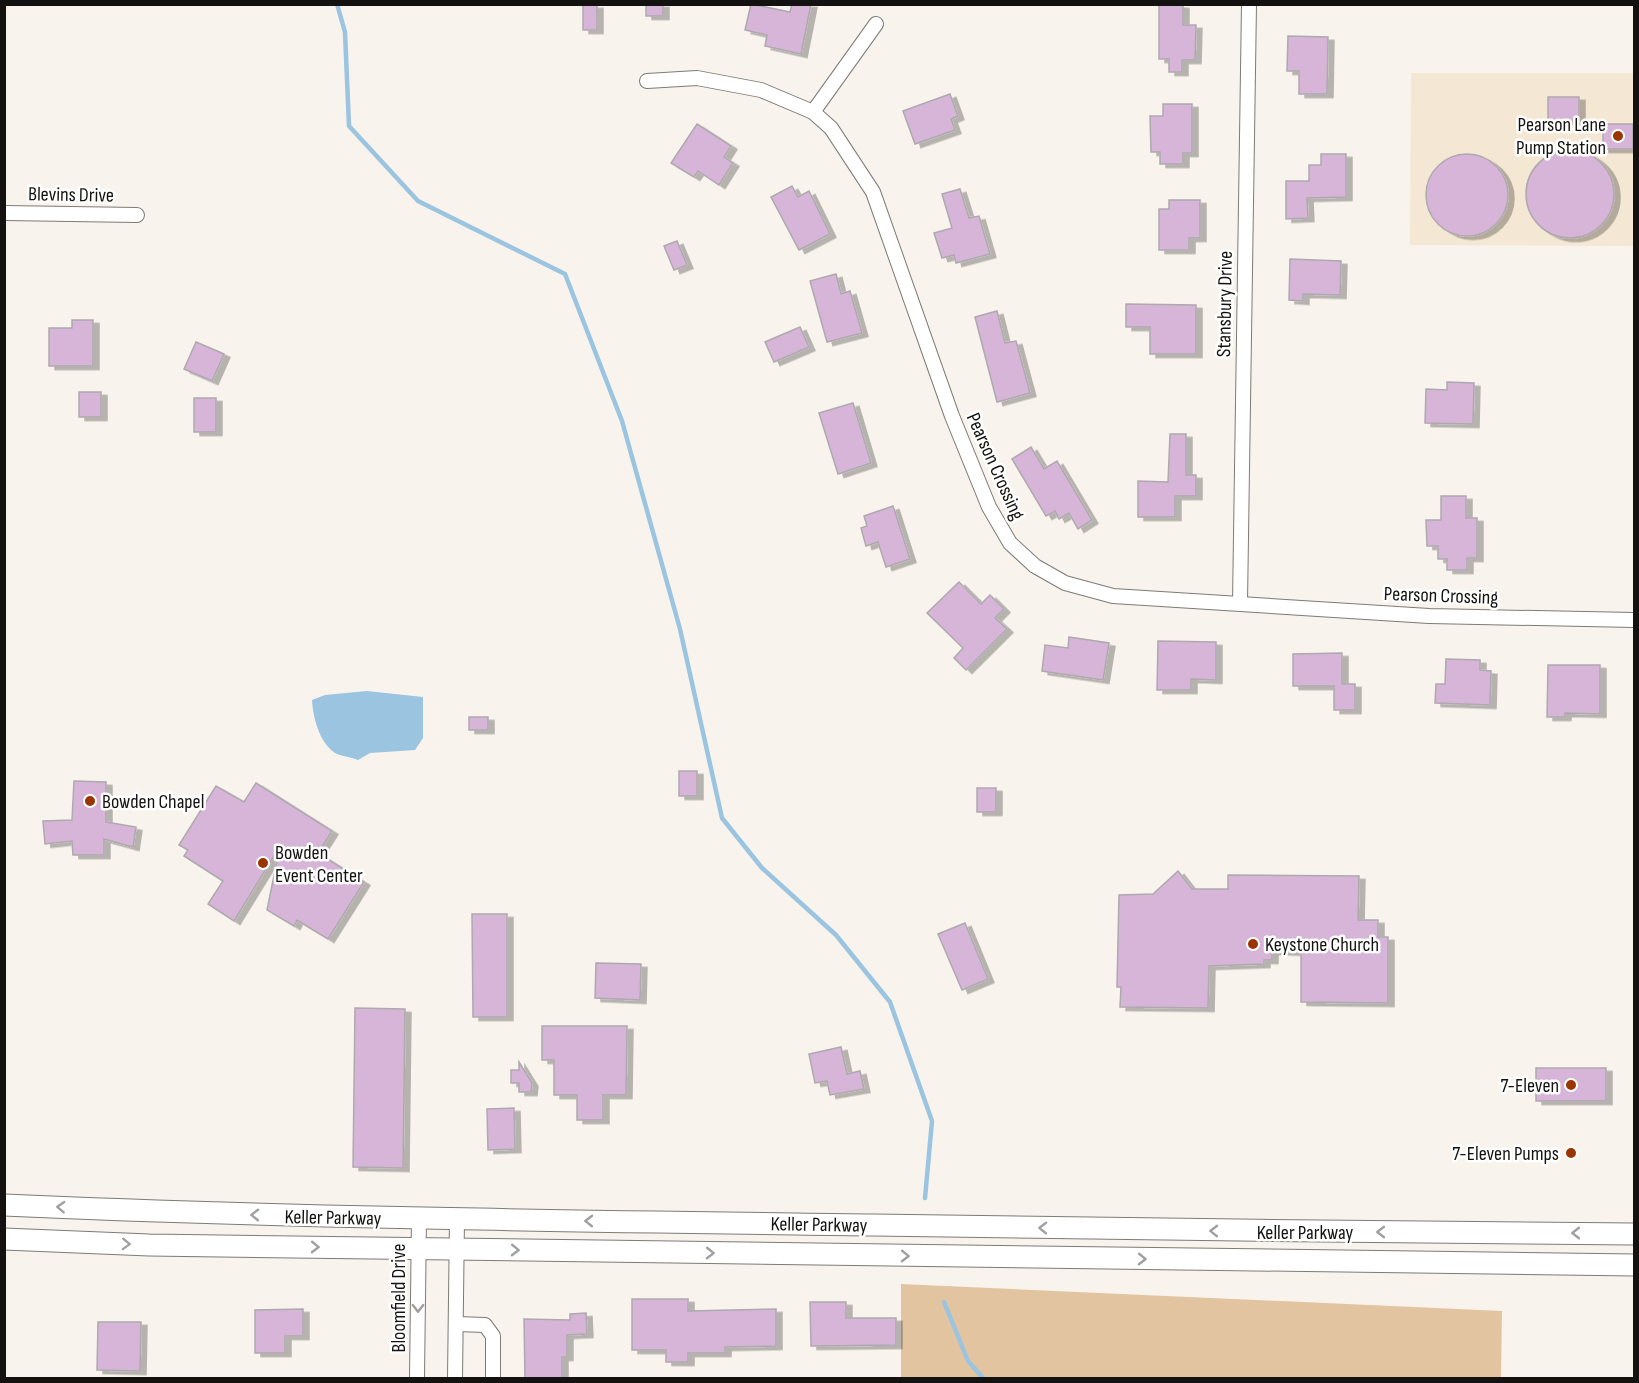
<svg xmlns="http://www.w3.org/2000/svg" width="1639" height="1383" font-family="'Sofia Sans Condensed',sans-serif">
<style>
.industrial{fill:#f4e8d4}
.green{fill:#e2c5a0}
.water{fill:#9ac4e0}
.lines{fill:none;stroke-linecap:round;stroke-linejoin:round}
.stream{stroke:#9ac4e0;stroke-width:4.5}
.building{fill:#d7b5d8;stroke:#aea9ae;stroke-width:1.5;filter:url(#shadow)}
.street-casing{stroke:#7e7a75;stroke-width:16}
.primary-casing{stroke:#7e7a75;stroke-width:23}
.street{stroke:#fff;stroke-width:14}
.primary{stroke:#fff;stroke-width:21}
.oneway{stroke:#a1a09f}
.poi-dot{fill:#993600;stroke:#fff;stroke-width:2}
.labels{text-anchor:middle;stroke-width:5;stroke-linejoin:round;paint-order:stroke}
.poi-label{font-size:20px;fill:#131210;stroke:#fff;text-anchor:end}
.street-label{font-size:20px;fill:#131210;stroke:#fff}
</style>
<defs>
<filter id="shadow"><feDropShadow dx="6" dy="3.5" stdDeviation="0" flood-color="#0004"/></filter>
</defs>
<rect width="100%" height="100%" fill="#f8f3ed"/>
<polygon class="industrial" points="1411,73 1634,73 1634,246 1410,245"/>
<polygon class="green" points="901,1284 1502,1311 1501,1378 901,1378"/>
<path class="water" d="M367 691 423 697V738L415 750 370 753 358 760C351 757 340 756 335 753 319 742 313 717 312 700L325 695Z"/>
<g class="lines">
<g class="stream">
<polyline points="337,4 345,32 349,126 418,201 565,274 622,421 680,629 722,818 762,868 836,935 890,1002 932,1121 925,1198"/>
<polyline points="944,1302 968,1361 983,1378"/>
</g>
</g>
<g class="building">
<rect x="646" y="4" width="17" height="12"/>
<polygon points="751,4 790,12 792,4 811,4 801,54 765,46 767,35 745,30"/>
<polygon points="1159,4 1183,5 1183,25 1196,25 1195,60 1182,60 1182,72 1169,72 1169,59 1159,59"/>
<rect x="583" y="5" width="14" height="25"/>
<polygon points="1288,36 1328,37 1327,94 1299,94 1299,71 1287,71"/>
<polygon points="950,94 958,116 951,119 955,130 915,144 903,111"/>
<polygon points="1548,97 1579,97 1579,121 1548,122"/>
<polygon points="1163,104 1192,104 1192,153 1183,153 1183,164 1160,164 1160,152 1151,152 1150,116 1163,116"/>
<polygon points="697,124 731,146 724,157 733,163 719,185 698,171 694,177 671,163"/>
<rect x="1603" y="124" width="30" height="25"/>
<circle cx="1570" cy="194" r="44"/>
<circle cx="1467" cy="195" r="41"/>
<polygon points="1321,154 1346,154 1346,197 1307,198 1308,218 1286,219 1286,181 1309,181 1309,165 1321,165"/>
<polygon points="792,186 798,197 809,191 830,234 799,250 771,197"/>
<polygon points="960,189 969,218 979,216 990,254 956,263 954,255 942,258 934,233 952,228 942,194"/>
<polygon points="1169,200 1200,200 1200,238 1189,238 1189,250 1159,250 1159,209 1169,209"/>
<polygon points="677,241 687,265 674,270 664,246"/>
<polygon points="1290,259 1341,261 1340,295 1303,294 1303,301 1289,300"/>
<polygon points="836,274 841,294 850,291 862,333 827,342 810,281"/>
<polygon points="1126,304 1196,305 1196,354 1150,354 1150,327 1126,327"/>
<polygon points="997,311 1005,343 1016,341 1030,393 997,402 975,317"/>
<polygon points="72,320 93,320 93,366 49,366 49,328 72,328"/>
<polygon points="800,327 809,347 774,362 765,342"/>
<polygon points="196,342 224,354 212,381 184,369"/>
<polygon points="1447,382 1474,383 1473,424 1425,423 1426,389 1447,390"/>
<rect x="79" y="392" width="22" height="25"/>
<rect x="194" y="398" width="22" height="34"/>
<polygon points="853,403 871,463 838,474 819,413"/>
<polygon points="1170,434 1186,434 1186,475 1196,475 1196,496 1175,496 1175,517 1138,517 1138,481 1168,482"/>
<polygon points="1031,447 1044,469 1057,461 1092,520 1078,529 1069,513 1059,519 1055,511 1046,516 1012,459"/>
<polygon points="1441,496 1466,496 1466,518 1477,518 1477,558 1467,558 1467,570 1447,570 1447,559 1438,559 1438,546 1427,546 1426,520 1441,520"/>
<polygon points="893,506 910,559 886,567 878,542 866,546 861,528 867,526 864,516"/>
<polygon points="959,582 981,604 990,595 1004,609 995,618 1007,629 966,670 954,658 963,648 927,613"/>
<polygon points="1069,637 1109,643 1103,680 1042,671 1045,645 1068,648"/>
<polygon points="1158,641 1216,642 1216,680 1191,679 1191,690 1157,690"/>
<polygon points="1342,653 1342,684 1355,684 1355,710 1334,710 1334,686 1293,686 1293,654"/>
<polygon points="1446,659 1480,660 1480,670 1491,671 1490,705 1435,703 1436,684 1445,684"/>
<polygon points="1548,665 1600,665 1600,714 1565,713 1565,717 1547,717"/>
<rect x="469" y="717" width="19" height="13"/>
<rect x="679" y="771" width="18" height="25"/>
<polygon points="74,781 106,782 106,822 136,827 133,847 104,839 104,855 73,855 72,841 45,844 43,821 72,820"/>
<polygon points="256,783 332,831 318,853 364,882 328,939 297,920 294,926 267,910 280,846 234,921 208,904 223,881 184,856 188,850 179,845 216,786 244,802"/>
<rect x="977" y="788" width="19" height="24"/>
<polygon points="1178,871 1192,889 1228,889 1228,875 1359,876 1358,920 1378,920 1378,937 1388,937 1388,1003 1301,1002 1301,952 1272,951 1272,960 1264,960 1264,964 1209,966 1208,1008 1120,1007 1121,987 1117,987 1119,895 1153,894"/>
<polygon points="472,914 507,914 507,1017 473,1017"/>
<polygon points="965,923 988,979 962,990 938,934"/>
<polygon points="596,963 641,964 640,1000 595,998"/>
<polygon points="355,1008 405,1009 403,1168 353,1167"/>
<polygon points="542,1026 627,1026 626,1095 603,1095 603,1120 577,1120 577,1095 554,1095 554,1060 542,1060"/>
<polygon points="841,1047 847,1074 860,1071 864,1089 830,1095 827,1081 815,1083 809,1054"/>
<polygon points="519,1062 532,1083 531,1092 519,1092 519,1083 511,1083 511,1070 519,1070"/>
<rect x="1536" y="1068" width="70" height="33"/>
<polygon points="514,1108 515,1149 488,1150 487,1109"/>
<polygon points="632,1299 688,1299 688,1311 776,1309 776,1346 725,1347 725,1353 688,1353 688,1362 666,1362 666,1350 632,1350"/>
<polygon points="810,1302 846,1302 846,1318 896,1318 896,1345 811,1346"/>
<polygon points="303,1309 303,1336 285,1336 285,1353 255,1353 255,1310"/>
<polygon points="586,1313 587,1334 567,1335 567,1357 562,1357 562,1378 525,1378 524,1319 570,1320 570,1314"/>
<polygon points="98,1322 141,1322 140,1371 97,1370"/>
</g>
<g class="lines">
<defs>
<g id="street">
<polyline points="647,81 697,78 761,90 813,112 831,128 873,192 952,416 989,507 1010,543 1035,566 1065,583 1113,596 1429,616 1634,620"/>
<polyline points="813,112 876,24"/>
<polyline points="4,213 137,215"/>
<polyline points="1240,603 1249,4"/>
<polyline points="457,1324 485,1325 493,1336 493,1378"/>
<polyline points="417,1378 419,1218"/>
<polyline points="455,1378 457,1219"/>
</g>
<g id="primary">
<path d="M4 1205C294 1218 583 1221 873 1225 1127 1229 1380 1232 1634 1234"/>
<polyline points="4,1239 149,1245 1634,1265"/>
</g>
</defs>
<use href="#street" class="street-casing"/>
<use href="#primary" class="primary-casing"/>
<use href="#street" class="street"/>
<use href="#primary" class="primary"/>
</g>
<defs><path id="oneway-chevron" d="M-2-3.5L2.5 0L-2 3.5" fill="none" stroke-width="1.6" stroke-linecap="round" stroke-linejoin="round" transform="scale(1.5)"/></defs>
<g class="oneway">
<use href="#oneway-chevron" transform="translate(61 1207) rotate(-177)"/>
<use href="#oneway-chevron" transform="translate(255 1215) rotate(-179)"/>
<use href="#oneway-chevron" transform="translate(589 1221) rotate(-179)"/>
<use href="#oneway-chevron" transform="translate(1043 1228) rotate(-179)"/>
<use href="#oneway-chevron" transform="translate(1214 1231) rotate(-179)"/>
<use href="#oneway-chevron" transform="translate(1381 1232) rotate(-180)"/>
<use href="#oneway-chevron" transform="translate(1576 1233) rotate(-180)"/>
<use href="#oneway-chevron" transform="translate(126 1244) rotate(2)"/>
<use href="#oneway-chevron" transform="translate(315 1247) rotate(1)"/>
<use href="#oneway-chevron" transform="translate(515 1250) rotate(1)"/>
<use href="#oneway-chevron" transform="translate(710 1253) rotate(1)"/>
<use href="#oneway-chevron" transform="translate(905 1256) rotate(1)"/>
<use href="#oneway-chevron" transform="translate(1142 1259) rotate(1)"/>
<use href="#oneway-chevron" transform="translate(418 1308) rotate(90)"/>
</g>
<g class="poi-dot">
<circle cx="1618" cy="136" r="6"/>
<circle cx="90" cy="801" r="6"/>
<circle cx="263" cy="863" r="6"/>
<circle cx="1253" cy="944" r="6"/>
<circle cx="1571" cy="1085" r="6"/>
<circle cx="1571" cy="1153" r="6"/>
</g>
<g class="labels">
<g class="poi-label">
<text x="1606" y="131">Pearson Lane<tspan x="1606" dy="23">Pump Station</tspan></text>
<text x="102" y="808" text-anchor="start">Bowden Chapel</text>
<text x="275" y="859" text-anchor="start">Bowden<tspan x="275" dy="23">Event Center</tspan></text>
<text x="1265" y="951" text-anchor="start">Keystone Church</text>
<text x="1559" y="1092">7-Eleven</text>
<text x="1559" y="1160">7-Eleven Pumps</text>
</g>
<g class="street-label">
<text transform="translate(71 194) rotate(1)" y="7">Blevins Drive</text>
<text transform="translate(1224 304) rotate(-89)" y="7">Stansbury Drive</text>
<text transform="translate(996 466) rotate(66)" y="7">Pearson Crossing</text>
<text transform="translate(1441 595) rotate(2)" y="7">Pearson Crossing</text>
<text transform="translate(333 1217) rotate(1)" y="7">Keller Parkway</text>
<text transform="translate(819 1224) rotate(1)" y="7">Keller Parkway</text>
<text x="1305" y="1239">Keller Parkway</text>
<text transform="translate(398 1298) rotate(-90)" y="7">Bloomfield Drive</text>
</g>
</g>
<rect width="1639" height="1383" fill="none" stroke="#131210" stroke-width="12"/>
</svg>
